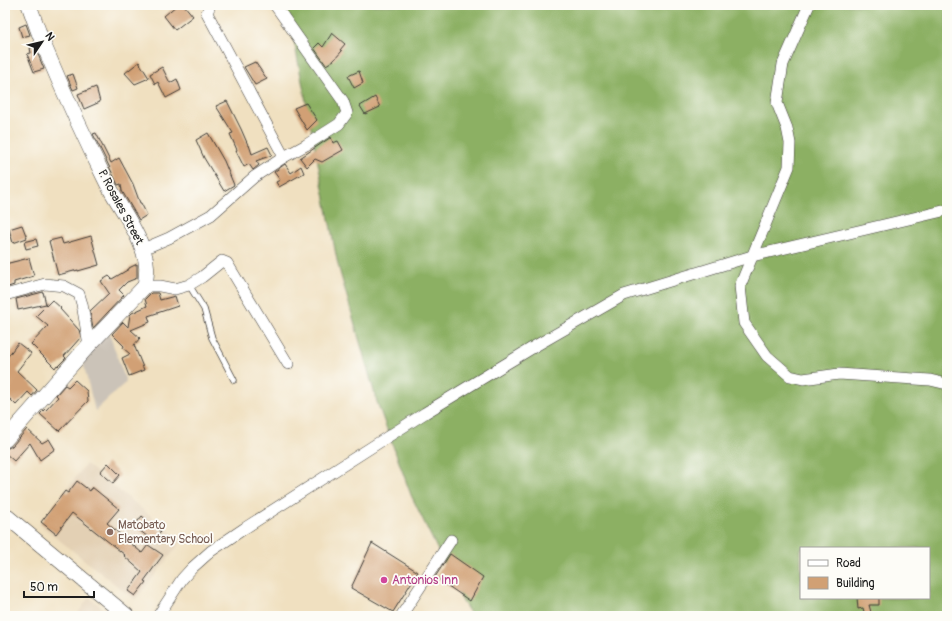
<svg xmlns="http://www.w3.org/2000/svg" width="952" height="621" font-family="Pangolin,sans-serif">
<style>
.built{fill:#e3d0b4}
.industrial{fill:#cbc3b8}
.forest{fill:#8cb064;stroke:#546640;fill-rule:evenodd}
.building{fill:#d1a074}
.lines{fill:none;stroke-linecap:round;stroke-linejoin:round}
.lane-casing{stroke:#3c3935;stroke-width:7}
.street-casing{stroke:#3c3935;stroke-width:12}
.secondary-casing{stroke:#3c3935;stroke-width:16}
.lane{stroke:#fff;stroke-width:5.5}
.street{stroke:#fff;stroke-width:11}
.secondary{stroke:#fff;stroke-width:15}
.education-dot{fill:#8d6e63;stroke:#fdfcf7;stroke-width:1.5}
.hotel-dot{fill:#d1479c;stroke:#fdfcf7;stroke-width:1.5}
.labels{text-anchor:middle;stroke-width:3.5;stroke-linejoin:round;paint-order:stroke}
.street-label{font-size:12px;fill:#1c1c1c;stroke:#fdfcf7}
.education-label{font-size:12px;fill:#785e54;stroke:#fdfcf7;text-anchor:start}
.hotel-label{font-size:12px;fill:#b23c85;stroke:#fdfcf7;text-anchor:start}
</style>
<rect width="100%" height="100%" fill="#fdfcf7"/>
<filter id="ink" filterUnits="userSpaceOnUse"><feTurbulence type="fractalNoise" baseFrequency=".025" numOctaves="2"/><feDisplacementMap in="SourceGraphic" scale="8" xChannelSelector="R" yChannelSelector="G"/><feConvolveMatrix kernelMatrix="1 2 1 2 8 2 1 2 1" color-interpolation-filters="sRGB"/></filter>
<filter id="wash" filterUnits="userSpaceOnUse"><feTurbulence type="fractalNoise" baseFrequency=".012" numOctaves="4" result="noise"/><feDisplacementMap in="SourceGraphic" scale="16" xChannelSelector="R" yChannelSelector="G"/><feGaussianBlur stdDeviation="0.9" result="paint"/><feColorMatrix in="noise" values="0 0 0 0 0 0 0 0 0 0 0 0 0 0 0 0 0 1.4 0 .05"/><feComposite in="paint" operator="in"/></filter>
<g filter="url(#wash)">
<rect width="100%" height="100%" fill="#f0e0c0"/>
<g class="built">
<polygon points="86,464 182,541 135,600 39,524"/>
<polygon points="89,597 112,616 76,616"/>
</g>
<polygon class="industrial" points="108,330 126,382 95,411 82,358"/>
<path class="forest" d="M287 5H947V616H472L463 602 411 495 377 402 338 265ZM801 548H929V598H801Z"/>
<g id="blocks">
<g class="building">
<polygon points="177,5 184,5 193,16 175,30 164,16"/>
<polygon points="26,24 30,35 22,37 19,27"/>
<polygon points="332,33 345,44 340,50 342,51 334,60 326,65 314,48 319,43 323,47"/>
<polygon points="35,47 44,69 34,72 27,54 31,53 30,48"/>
<polygon points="139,62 149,78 135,84 125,73"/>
<polygon points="255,62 267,79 255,85 244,67"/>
<polygon points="162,67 170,83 177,79 181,90 166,98 158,82 155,84 150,74"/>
<polygon points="359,71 363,83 354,88 348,76"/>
<polygon points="73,74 78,88 73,90 67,76"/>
<polygon points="96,87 100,102 84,109 78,94"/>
<polygon points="375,97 380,107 365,114 360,106"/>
<polygon points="227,101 241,129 248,145 249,145 252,154 268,147 272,155 256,161 259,165 253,170 249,164 244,167 236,151 237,150 230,134 233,133 216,106"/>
<polygon points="306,103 317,120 307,130 294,108"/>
<polygon points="96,133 111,163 119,158 133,184 140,203 141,203 147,215 139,220 122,191 121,184 118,185 107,162 93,134"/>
<polygon points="208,133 224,161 234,185 224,191 204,158 196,140"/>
<polygon points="331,137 333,143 338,141 343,150 322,162 315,159 307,167 300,158"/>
<polygon points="285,164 291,173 301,166 304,173 279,187 276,182 280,180 274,172"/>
<polygon points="22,225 27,238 13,243 9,229"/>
<polygon points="91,236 99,265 78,271 78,270 58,275 49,241 61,238 63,244"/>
<polygon points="36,239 38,246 26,249 24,242"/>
<polygon points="29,258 34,276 14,282 14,285 5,288 5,264"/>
<polygon points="137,264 137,278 127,282 119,290 124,295 93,328 90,311 109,293 101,281 109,276 112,279 129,269 129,268"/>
<polygon points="43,292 46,304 18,310 16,299"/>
<polygon points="151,293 158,293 160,300 175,296 178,306 148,316 150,322 131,330 140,338 134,345 144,370 129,376 122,358 130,354 123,348 124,346 112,334 123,322 128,327 130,315 132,313 147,306 145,299"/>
<polygon points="52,300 61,308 60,309 79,330 81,337 64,356 66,358 58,366 57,365 55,368 31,344 48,326 36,316"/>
<polygon points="18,343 31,353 17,371 37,390 32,396 28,392 16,405 5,394 5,360"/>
<polygon points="75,380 87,391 88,401 59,431 40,414 45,409 46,410 58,397 56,395 65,385 68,387"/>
<polygon points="27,429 42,443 49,439 55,449 40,460 30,443 14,461 5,453 5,449 8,448 12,446"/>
<polygon points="108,463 120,475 113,483 100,472"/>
<polygon points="77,481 90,491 92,487 119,509 107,523 142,553 148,545 163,555 144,581 146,582 135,596 128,591 142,572 124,556 125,555 72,513 56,534 41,522 65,491 68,493"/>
<polygon points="142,516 161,532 153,541 134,526"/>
<polygon points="372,543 418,572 393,612 351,588"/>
<polygon points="450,554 483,577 470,601 435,577"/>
<polygon points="857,598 879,598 879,605 869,605 872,616 865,616 863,608 858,609"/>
</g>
</g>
</g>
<g filter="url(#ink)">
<use href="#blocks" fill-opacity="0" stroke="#3c3935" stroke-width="1"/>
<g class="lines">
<defs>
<polyline id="lane" points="189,285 204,309 212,338 234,380"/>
<g id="street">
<polyline points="210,5 207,13 284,157"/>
<polyline points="809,5 783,64 777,103 787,128 790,143 789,167 740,286 744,323 767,356 790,376 803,379 839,374 930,380 947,384"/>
<polyline points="143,249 169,238 211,215 254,177 284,157 306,145 339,124 347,113 343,101 275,5"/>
<polyline points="145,286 160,286 175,289 189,285 202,277 222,261 227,263 288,364"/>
<polyline points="5,295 45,284 64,286 79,294 82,304 89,345"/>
<polyline points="158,616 182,579 192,568 211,551 245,528 425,413 537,345 624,295 752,256 947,210"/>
<polyline points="401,616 451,540"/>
</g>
<g id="secondary">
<path d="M5 440 89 345 145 286C147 272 148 264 143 250 135 226 119 206 107 183 85 139 64 93 45 48 39 34 34 19 29 5"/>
<polyline points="5,515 127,616"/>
</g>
</defs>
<use href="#lane" class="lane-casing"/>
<use href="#street" class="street-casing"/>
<use href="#secondary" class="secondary-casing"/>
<use href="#lane" class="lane"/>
<use href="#street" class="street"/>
<use href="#secondary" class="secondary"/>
</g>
</g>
<circle class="education-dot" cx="110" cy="532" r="4"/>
<circle class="hotel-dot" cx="384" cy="580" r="4"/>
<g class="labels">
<g class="street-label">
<text transform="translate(121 207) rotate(62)" y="4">P. Rosales Street</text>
</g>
<g class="education-label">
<text x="118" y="529">Matobato<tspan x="118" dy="14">Elementary School</tspan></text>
</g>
<g class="hotel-label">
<text x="392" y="584">Antonios Inn</text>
</g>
</g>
<rect width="952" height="621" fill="none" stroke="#fdfcf7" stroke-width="20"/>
<rect x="800" y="547" width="130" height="52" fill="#fdfcf7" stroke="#a3a29f"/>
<rect x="808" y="560" width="20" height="6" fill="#ffffff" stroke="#a3a29f"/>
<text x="836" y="567" font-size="12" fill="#1c1c1c">Road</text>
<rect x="808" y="577" width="20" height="12" fill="#d1a074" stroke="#a3a29f"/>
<text x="836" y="587" font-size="12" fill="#1c1c1c">Building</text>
<g transform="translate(42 42) rotate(55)" stroke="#fdfcf7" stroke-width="3" paint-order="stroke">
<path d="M0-3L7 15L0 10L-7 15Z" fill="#1c1c1c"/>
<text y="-6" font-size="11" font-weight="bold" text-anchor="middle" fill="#1c1c1c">N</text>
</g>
<path d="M24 591v6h70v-6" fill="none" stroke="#1c1c1c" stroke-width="2"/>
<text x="30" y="591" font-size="12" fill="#1c1c1c" stroke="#fdfcf7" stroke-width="3" paint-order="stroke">50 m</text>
</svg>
